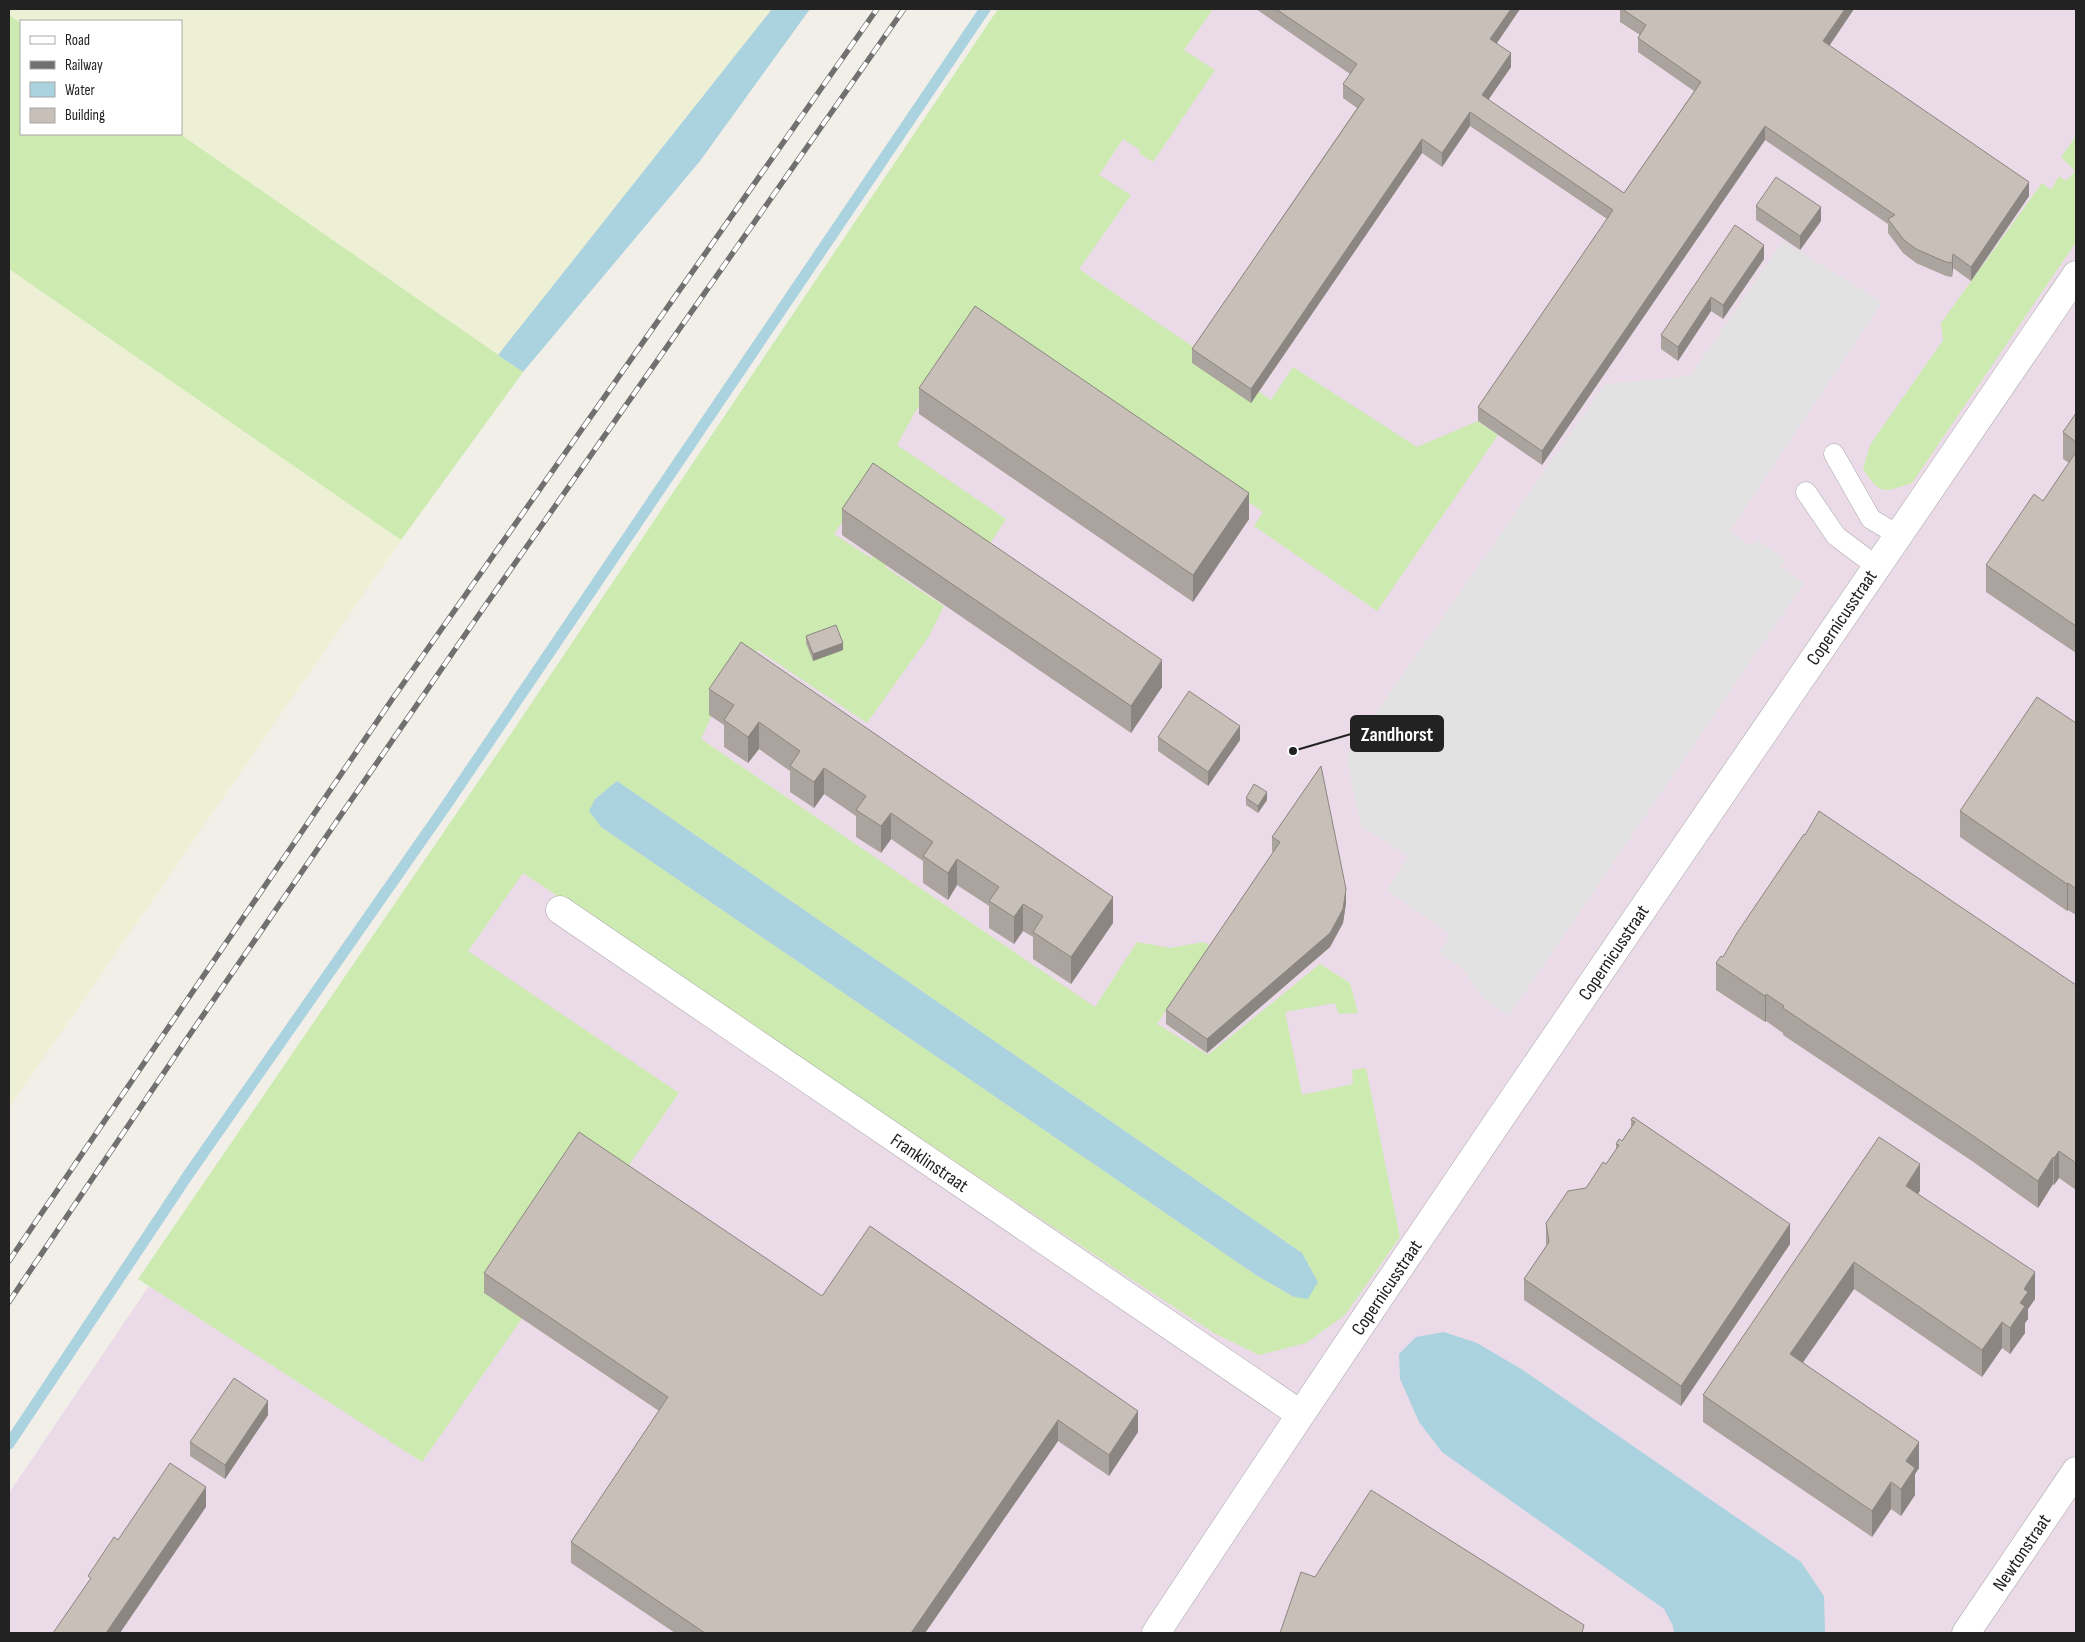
<svg xmlns="http://www.w3.org/2000/svg" width="2085" height="1642" font-family="'Sofia Sans Condensed',sans-serif">
<style>
.industrial{fill:#ebdbe8}
.farmland{fill:#eef0d5}
.grass{fill:#cdebb0;fill-rule:evenodd}
.parking{fill:#e2e2e2}
.water{fill:#aad3df}
.lines{fill:none;stroke-linecap:round;stroke-linejoin:round}
.stream{stroke:#aad3df;stroke-width:11}
.lane-casing{stroke:#a9a9a9;stroke-width:21}
.street-casing{stroke:#a9a9a9;stroke-width:29}
.lane{stroke:#fff;stroke-width:20}
.street{stroke:#fff;stroke-width:28}
.rail-casing{stroke:#707070;stroke-width:5.5}
.rail{stroke:#fff;stroke-width:4;stroke-dasharray:11;stroke-linecap:butt}
.wall{fill:#aba49e}
.shaded-wall{fill:#8b8681}
.building{fill:#c7bfb8;stroke:#8b8681}
.labels{text-anchor:middle;stroke-width:4;stroke-linejoin:round;paint-order:stroke}
.street-label{font-size:19px;fill:#222;stroke:#fff}
.leader{fill:none;stroke:#222;stroke-width:2}
.callout-dot{fill:#222;stroke:#fff;stroke-width:2}
.callout{fill:#222;stroke:#222;stroke-width:2}
.callout-label{font-size:20px;text-anchor:middle;font-weight:bold;fill:#fff}
</style>
<rect width="100%" height="100%" fill="#f2efe9"/>
<polygon class="industrial" points="1012,9 2076,9 2076,1633 9,1633 9,1493"/>
<g class="farmland">
<polygon points="9,9 772,9 498,355 180,134 181,21 21,21 21,23 9,15"/>
<polygon points="9,269 401,540 9,1108"/>
</g>
<g class="grass">
<path d="M998 9H1213L1184 50 1215 70 1153 162 1139 153 1140 150 1123 139 1099 175 1131 195 1079 269 1271 400 1293 367 1417 447 1478 421 1498 435 1377 611 1254 526 1263 512 977 319 915 412 897 445 1006 519 982 556 869 481 834 534 871 558 874 555 887 564 885 567 944 606 929 636 867 723 758 650 710 719 701 739 1095 1007 1137 942 1170 948 1203 942 1210 945 1157 1024 1208 1055 1320 964 1350 983 1358 1013 1339 1014 1335 1003 1285 1012 1302 1095 1353 1084 1352 1070 1366 1068 1400 1237 1345 1315 1306 1343 1259 1355 1214 1333 1128 1277 523 873 468 951 679 1093 422 1462 138 1279 506 741ZM617 781 1302 1253 1294 1297 1256 1275 601 827 595 799Z"/>
<polygon points="9,15 21,23 21,134 180,134 523,372 401,540 9,269"/>
<path d="M2076 136V242L1912 483C1883 492 1881 496 1863 469L1870 445 1943 340 1941 323 2042 183 2051 190 2059 176 2066 181 2075 171 2061 157Z"/>
</g>
<polygon class="parking" points="1783,241 1882,302 1730,531 1751,546 1757,540 1786,559 1781,567 1804,583 1509,1016 1483,998 1463,969 1439,953 1451,935 1387,890 1408,856 1361,826 1346,756 1605,384 1690,376"/>
<g class="water">
<polygon points="772,9 810,9 700,161 523,372 498,355"/>
<polygon points="617,781 1302,1253 1318,1282 1308,1299 1294,1297 1256,1275 601,827 589,811 595,799"/>
<polygon points="1444,1332 1477,1343 1523,1370 1801,1562 1824,1596 1825,1633 1674,1633 1673,1626 1664,1609 1442,1452 1419,1422 1400,1379 1399,1354 1416,1337"/>
</g>
<g class="lines">
<polyline class="stream" points="9,1444 188,1175 445,807 985,9"/>
<defs>
<g id="lane">
<polyline points="1834,454 1871,519 1898,535"/>
<polyline points="1806,492 1836,536 1876,566"/>
</g>
<g id="street">
<polyline points="560,910 1300,1414"/>
<path d="M1156 1633C1456 1176 1769 727 2076 275"/>
<polyline points="1966,1633 2076,1471"/>
</g>
</defs>
<use href="#lane" class="lane-casing"/>
<use href="#street" class="street-casing"/>
<use href="#lane" class="lane"/>
<use href="#street" class="street"/>
<defs>
<g id="rail">
<polyline points="9,1261 391,701 877,9"/>
<polyline points="9,1302 184,1043 478,616 904,9"/>
</g>
</defs>
<use href="#rail" class="rail-casing"/>
<use href="#rail" class="rail"/>
</g>
<g class="wall">
<polygon points="1256,9 1520,9 1497,43 1511,67 1488,100 1624,193 1694,91 1638,52 1638,38 1640,35 1620,22 1620,9 1854,9 1829,46 2029,196 1971,281 1953,268 1952,277 1946,276 1916,263 1903,253 1888,233 1888,224 1765,140 1542,465 1478,421 1478,407 1607,219 1470,126 1442,167 1422,153 1251,403 1192,363 1192,349 1357,108 1343,98 1343,84 1350,74"/>
<polygon points="1756,206 1821,221 1800,250 1756,220"/>
<polygon points="1764,259 1723,319 1711,311 1678,361 1661,349 1661,335"/>
<polygon points="919,388 1249,519 1193,602 919,414"/>
<polygon points="2076,413 2076,653 1986,592 1986,565 2043,501 2069,463 2063,459 2063,432"/>
<polygon points="842,509 1162,687 1131,733 842,535"/>
<polygon points="806,636 843,650 813,661 806,643"/>
<polygon points="709,689 1113,923 1071,984 1033,959 1033,937 1023,931 1014,944 989,928 989,906 957,885 948,900 923,883 923,861 891,839 881,853 856,837 856,816 824,794 814,808 790,792 790,771 759,749 748,763 724,747 724,725 709,715"/>
<polygon points="2076,723 2076,915 2068,910 2067,911 1960,837 1960,811"/>
<polygon points="1158,737 1240,740 1208,786 1158,751"/>
<polygon points="1321,766 1346,903 1343,923 1330,947 1207,1053 1166,1024 1166,1010 1273,852 1272,851 1272,837"/>
<polygon points="1246,798 1267,800 1258,813 1246,805"/>
<polygon points="1723,957 2076,985 2076,1190 2059,1178 2054,1185 2053,1184 2038,1208 1972,1161 1783,1035 1783,1033 1766,1021 1765,1022 1716,990 1716,963"/>
<polygon points="1633,1117 1790,1244 1681,1406 1524,1300 1524,1279 1546,1246 1546,1223 1586,1188 1606,1164 1616,1150 1616,1144 1622,1141 1631,1127 1631,1120"/>
<polygon points="1920,1191 1918,1194 2035,1299 2028,1309 2028,1319 2025,1323 2025,1333 2010,1354 2002,1348 1982,1377 1854,1289 1803,1362 1919,1468 1915,1474 1915,1495 1901,1516 1891,1509 1872,1537 1703,1422 1703,1395"/>
<polygon points="484,1273 822,1296 1138,1432 1109,1476 1058,1441 925,1633 675,1633 571,1563 571,1542 659,1411 484,1293"/>
<polygon points="268,1415 225,1479 190,1456 190,1442"/>
</g>
<g class="shaded-wall">
<polygon points="1511,9 1520,9 1490,53 1490,39"/>
<polygon points="1845,9 1854,9 1823,55 1823,41"/>
<polygon points="1511,53 1511,67 1482,109 1482,95"/>
<polygon points="1470,112 1470,126 1442,167 1442,153"/>
<polygon points="1765,126 1765,140 1542,465 1542,451"/>
<polygon points="1422,139 1422,153 1251,403 1251,389"/>
<polygon points="2029,182 2029,196 1971,281 1971,267"/>
<polygon points="1821,207 1821,221 1800,250 1800,236"/>
<polygon points="1764,245 1764,259 1723,319 1723,305"/>
<polygon points="1953,254 1953,268 1952,277 1952,263"/>
<polygon points="1711,297 1711,311 1678,361 1678,347"/>
<polygon points="1249,493 1249,519 1193,602 1193,575"/>
<polygon points="843,643 843,650 813,661 813,654"/>
<polygon points="1162,660 1162,687 1131,733 1131,706"/>
<polygon points="759,722 759,749 748,763 748,737"/>
<polygon points="1240,726 1240,740 1208,786 1208,772"/>
<polygon points="824,768 824,794 814,808 814,782"/>
<polygon points="1267,792 1267,800 1258,813 1258,806"/>
<polygon points="891,813 891,839 881,853 881,826"/>
<polygon points="957,859 957,885 948,900 948,873"/>
<polygon points="2068,883 2068,910 2067,911 2067,884"/>
<polygon points="1346,889 1346,903 1343,923 1330,947 1207,1053 1207,1039"/>
<polygon points="1113,897 1113,923 1071,984 1071,957"/>
<polygon points="1023,904 1023,931 1014,944 1014,917"/>
<polygon points="1766,994 1766,1021 1765,1022 1765,996"/>
<polygon points="2059,1151 2059,1178 2054,1185 2054,1158"/>
<polygon points="2053,1157 2053,1184 2038,1208 2038,1181"/>
<polygon points="1920,1164 1920,1191 1906,1212 1906,1186"/>
<polygon points="1790,1224 1790,1244 1681,1406 1681,1386"/>
<polygon points="1854,1262 1854,1289 1790,1381 1790,1354"/>
<polygon points="2035,1272 2035,1299 2028,1309 2028,1319 2025,1323 2025,1333 2010,1354 2010,1328 2020,1303 2024,1289"/>
<polygon points="2002,1322 2002,1348 1982,1377 1982,1350"/>
<polygon points="268,1401 268,1415 225,1479 225,1465"/>
<polygon points="1138,1411 1138,1432 1109,1476 1109,1455"/>
<polygon points="1058,1420 1058,1441 925,1633 911,1633"/>
<polygon points="1919,1442 1919,1468 1915,1474 1915,1495 1901,1516 1901,1489 1906,1461"/>
<polygon points="1891,1482 1891,1509 1872,1537 1872,1511"/>
<polygon points="206,1487 206,1507 120,1633 106,1633"/>
</g>
<g class="building">
<polygon points="1276,9 1511,9 1490,39 1511,53 1482,95 1624,193 1701,82 1638,38 1646,25 1622,9 1845,9 1823,41 2029,182 1971,267 1953,254 1952,263 1946,262 1916,249 1903,239 1888,219 1895,215 1765,126 1542,451 1478,407 1613,210 1470,112 1442,153 1422,139 1251,389 1192,349 1364,99 1343,84 1357,64"/>
<polygon points="1776,177 1821,207 1800,236 1756,206"/>
<polygon points="1735,225 1764,245 1723,305 1711,297 1678,347 1661,335"/>
<polygon points="975,306 1249,493 1193,575 919,388"/>
<polygon points="2076,413 2076,442 2063,432"/>
<polygon points="2076,452 2076,626 1986,565 2034,494 2043,501"/>
<polygon points="873,463 1162,660 1131,706 842,509"/>
<polygon points="836,625 843,643 813,654 806,636"/>
<polygon points="741,642 1113,897 1071,957 1033,932 1043,916 1023,904 1014,917 989,901 999,887 957,859 948,873 923,856 933,842 891,813 881,826 856,810 866,796 824,768 814,782 790,766 800,751 759,722 748,737 724,720 734,705 709,689"/>
<polygon points="1189,691 1240,726 1208,772 1158,737"/>
<polygon points="2037,697 2076,723 2076,889 2068,883 2067,884 1960,811"/>
<polygon points="1321,766 1346,889 1343,909 1330,933 1207,1039 1166,1010 1280,842 1272,837"/>
<polygon points="1254,784 1267,792 1258,806 1246,798"/>
<polygon points="1819,811 2076,985 2076,1163 2059,1151 2054,1158 2053,1157 2038,1181 1972,1135 1783,1008 1784,1006 1766,994 1765,996 1716,963 1721,956 1723,957 1737,933 1804,834 1805,835"/>
<polygon points="1633,1117 1790,1224 1681,1386 1524,1279 1549,1242 1546,1223 1568,1191 1586,1188 1603,1162 1606,1164 1619,1145 1616,1144 1619,1139 1622,1141 1635,1122 1631,1120"/>
<polygon points="579,1132 822,1296 870,1226 1138,1411 1109,1455 1058,1420 911,1633 705,1633 571,1542 668,1397 484,1273"/>
<polygon points="1879,1137 1920,1164 1906,1186 2035,1272 2024,1289 2028,1292 2020,1303 2025,1306 2010,1328 2002,1322 1982,1350 1854,1262 1790,1354 1919,1442 1906,1461 1915,1468 1901,1489 1891,1482 1872,1511 1703,1395"/>
<polygon points="234,1378 268,1401 225,1465 190,1442"/>
<polygon points="170,1463 206,1487 106,1633 53,1633 91,1578 88,1576 114,1537 118,1540"/>
<polygon points="1371,1490 1584,1625 1582,1633 1280,1633 1301,1572 1315,1577"/>
</g>
<g class="labels">
<g class="street-label">
<text transform="translate(1841 617) rotate(-56)" y="7">Copernicusstraat</text>
<text transform="translate(1613 952) rotate(-56)" y="7">Copernicusstraat</text>
<text transform="translate(930 1162) rotate(34)" y="7">Franklinstraat</text>
<text transform="translate(1386 1287) rotate(-56)" y="7">Copernicusstraat</text>
<text transform="translate(2021 1552) rotate(-56)" y="7">Newtonstraat</text>
</g>
</g>
<path class="leader" d="M1293 751L1351 734"/>
<circle class="callout-dot" cx="1293" cy="751" r="5"/>
<rect class="callout" x="1351" y="716" width="92" height="35" rx="5"/>
<g class="callout-label">
<text x="1397" y="741">Zandhorst</text>
</g>
<rect width="2085" height="1642" fill="none" stroke="#222222" stroke-width="20"/>
<rect x="20" y="20" width="162" height="115" fill="#ffffff" stroke="#a7a7a7"/>
<rect x="30" y="36" width="25" height="8" fill="#ffffff" stroke="#a7a7a7"/>
<text x="65" y="45" font-size="15" fill="#222222">Road</text>
<rect x="30" y="61" width="25" height="8" fill="#707070" stroke="#a7a7a7"/>
<text x="65" y="70" font-size="15" fill="#222222">Railway</text>
<rect x="30" y="82" width="25" height="15" fill="#aad3df" stroke="#a7a7a7"/>
<text x="65" y="95" font-size="15" fill="#222222">Water</text>
<rect x="30" y="108" width="25" height="15" fill="#c7bfb8" stroke="#a7a7a7"/>
<text x="65" y="120" font-size="15" fill="#222222">Building</text>
</svg>
